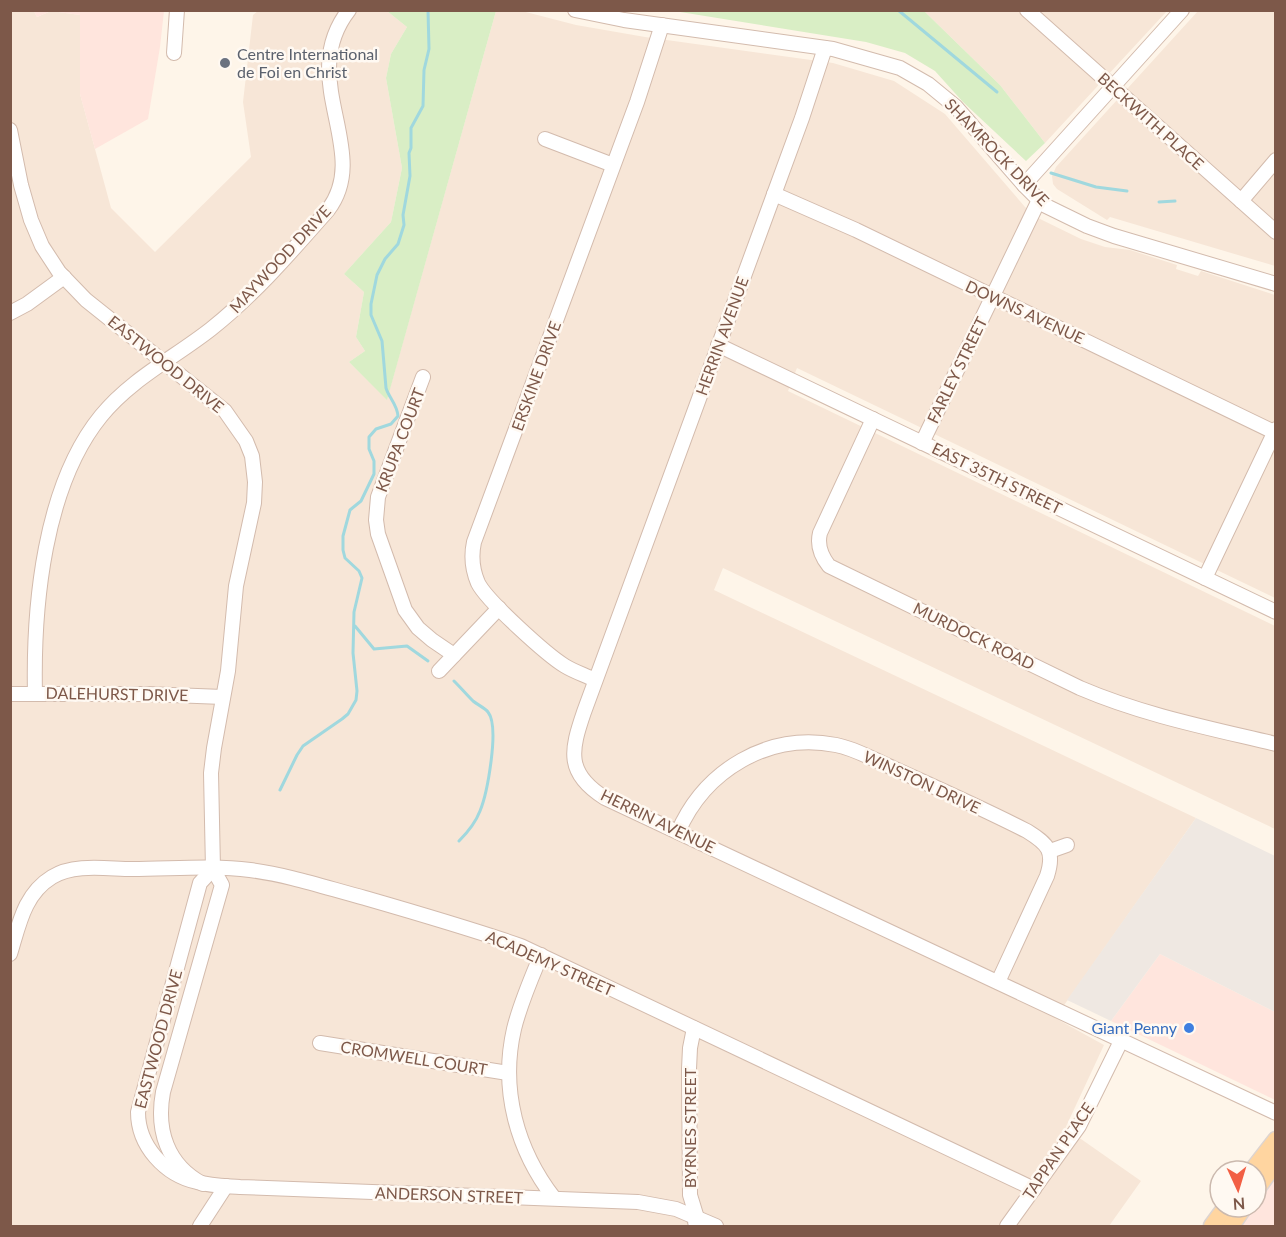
<svg xmlns="http://www.w3.org/2000/svg" width="1286" height="1237" font-family="Lato,sans-serif">
<style>
.residential{fill:#f7e6d7}
.commercial{fill:#ffe5dd}
.industrial{fill:#efe8e2}
.green{fill:#d9eec5}
.lines{fill:none;stroke-linecap:round;stroke-linejoin:round}
.stream{stroke:#a0d8de;stroke-width:3}
.minor-casing{stroke:#d3bbad;stroke-width:16}
.major-casing{stroke:#ddd4d0;stroke-width:19}
.minor{stroke:#fff;stroke-width:14}
.major{stroke:#ffd5a0;stroke-width:16}
.worship-dot{fill:#6b7280;stroke:#fff9f2;stroke-width:2}
.shop-dot{fill:#3f7fe0;stroke:#fff9f2;stroke-width:2}
.labels{text-anchor:middle;stroke-width:5;stroke-linejoin:round;paint-order:stroke}
.worship-label{font-size:16px;fill:#5b616d;stroke:#fff9f2;text-anchor:start}
.street-label{font-size:16px;fill:#7d5849;stroke:#fff9f2}
.shop-label{font-size:16px;fill:#366cbe;stroke:#fff9f2;text-anchor:end}
</style>
<rect width="100%" height="100%" fill="#fef5e9"/>
<g class="residential">
<polygon points="259,10 387,11 407,27 391,54 386,78 402,168 391,222 344,274 364,292 356,337 365,351 349,362 387,399 496,11 522,11 576,25 645,37 833,63 894,81 945,114 1025,207 1038,218 1081,239 1105,247 1130,250 1177,265 1176,269 1198,276 1201,271 1275,295 1275,598 797,368 788,391 1275,626 1275,829 723,568 714,590 1196,818 1055,1018 1104,1045 1063,1133 1081,1139 1141,1181 1109,1226 11,1226 10,11 34,11 37,17 51,11 80,15 80,94 111,208 155,252 251,157 243,102 253,15"/>
<polygon points="924,11 1167,11 1045,143 1000,85"/>
<polygon points="1198,11 1275,11 1275,266 1110,217 1107,220 1057,189 1053,184 1052,176 1056,167"/>
</g>
<g class="commercial">
<polygon points="34,11 164,11 160,47 148,119 95,149 80,94 80,15 51,11 37,17"/>
<polygon points="1160,954 1275,1012 1275,1100 1111,1021"/>
<polygon points="1275,1164 1275,1226 1227,1226 1242,1207 1256,1207 1256,1189"/>
</g>
<polygon class="industrial" points="1196,818 1275,856 1275,1012 1160,954 1111,1021 1067,1000"/>
<g class="green">
<polygon points="387,11 496,11 387,400 349,362 365,351 356,337 364,292 344,274 391,222 402,168 386,78 391,54 407,27"/>
<polygon points="674,11 924,11 1000,85 1045,143 1026,161 963,102 935,71 905,53 866,42"/>
</g>
<g class="lines">
<g class="stream">
<polyline points="898,10 997,92"/>
<polyline points="1051,173 1096,187 1127,191"/>
<polyline points="1159,202 1175,201"/>
<polyline points="355,626 374,649 407,646 428,661"/>
<path d="M454 681C461 688 467 695 473 701 478 705 485 708 488 712 500 727 487 794 480 811 475 824 468 832 459 841"/>
<path d="M280 790 297 755 303 746 342 719 348 714 356 700 357 691 353 653 354 612 362 578 359 571 345 558 343 550V536L350 510 361 501 374 474V461L369 449V437L376 429 391 424 398 416C397 404 389 398 386 388L382 341 371 315V304L377 275 385 259 398 244 404 225 403 215 410 176 409 153 411 148V128L423 106 424 70 429 49 428 10"/>
</g>
<defs>
<g id="minor">
<polyline points="575,10 624,20 833,49 900,68 928,84 956,107 1024,185 1044,205 1087,226 1114,236 1276,284"/>
<polyline points="1027,10 1276,232"/>
<path d="M825 48 802 118 584 712C571 750 565 773 605 798L1276 1113"/>
<polyline points="174,53 177,10"/>
<path d="M10 130 21 185 31 220 42 246 59 272 86 300 225 411 246 441 252 456 255 482 254 503 236 586 228 671 214 748 211 773 213 869 222 885 163 1092C156 1130 167 1165 203 1184"/>
<polyline points="545,139 613,165"/>
<polyline points="1024,185 1182,10"/>
<polyline points="774,194 856,230 1276,433"/>
<polyline points="1241,201 1276,160"/>
<polyline points="10,313 27,304 64,277"/>
<polyline points="718,345 1276,612"/>
<polyline points="423,377 378,497 376,520 378,534 405,610 418,628 432,640 454,655"/>
<path d="M873 419 820 533C817 545 821 556 829 566L1080 688C1143 715 1209 728 1276 744"/>
<polyline points="922,443 1039,200"/>
<polyline points="1205,578 1276,429"/>
<polyline points="439,671 499,608"/>
<path d="M595 680C585 675 575 672 565 666 547 655 487 601 478 583 472 569 471 556 474 542L637 102 662 25"/>
<polyline points="10,694 146,694 223,697"/>
<path d="M35 694C33 606 44 486 101 416 131 379 174 358 211 329 255 294 291 252 328 210 373 151 295 79 349 10"/>
<path d="M678 832C705 770 768 732 836 745 857 749 876 761 895 769 939 789 984 809 1027 831 1048 844 1055 851 1047 876L998 982"/>
<polyline points="1050,851 1067,845"/>
<path d="M213 869 200 883 138 1112C138 1146 165 1175 197 1182 211 1186 226 1186 240 1187L638 1202 676 1209 716 1226"/>
<path d="M10 954C19 925 24 894 52 877 74 863 108 869 132 869 171 869 212 865 250 870 289 875 327 888 365 898 417 913 469 928 521 946L1034 1189"/>
<path d="M541 955C531 979 520 1004 514 1029 500 1090 517 1150 554 1198"/>
<polyline points="694,1028 690,1048 689,1069 690,1195 697,1218 695,1222"/>
<polyline points="320,1043 508,1073"/>
<polyline points="200,1226 226,1186"/>
<polyline points="1007,1226 1079,1126 1121,1041"/>
</g>
<g id="major">
<polyline points="1252,1171 1276,1140"/>
<polyline points="1256,1190 1276,1162"/>
<polyline points="1212,1226 1226,1207"/>
<polyline points="1231,1226 1244,1207"/>
</g>
</defs>
<use href="#minor" class="minor-casing"/>
<use href="#major" class="major-casing"/>
<use href="#minor" class="minor"/>
<use href="#major" class="major"/>
</g>
<circle class="worship-dot" cx="225" cy="63" r="6"/>
<circle class="shop-dot" cx="1189" cy="1028" r="6"/>
<g class="labels">
<g class="worship-label">
<text x="237" y="60">Centre International<tspan x="237" dy="18">de Foi en Christ</tspan></text>
</g>
<g class="street-label">
<text transform="translate(1151 121) rotate(42)" y="6">BECKWITH PLACE</text>
<text transform="translate(997 152) rotate(46)" y="6">SHAMROCK DRIVE</text>
<text transform="translate(280 259) rotate(-47)" y="6">MAYWOOD DRIVE</text>
<text transform="translate(1025 312) rotate(25)" y="6">DOWNS AVENUE</text>
<text transform="translate(722 336) rotate(-70)" y="6">HERRIN AVENUE</text>
<text transform="translate(166 364) rotate(39)" y="6">EASTWOOD DRIVE</text>
<text transform="translate(957 370) rotate(-64)" y="6">FARLEY STREET</text>
<text transform="translate(536 376) rotate(-70)" y="6">ERSKINE DRIVE</text>
<text transform="translate(400 440) rotate(-69)" y="6">KRUPA COURT</text>
<text transform="translate(997 478) rotate(26)" y="6">EAST 35TH STREET</text>
<text transform="translate(974 636) rotate(26)" y="6">MURDOCK ROAD</text>
<text transform="translate(117 694) rotate(1)" y="6">DALEHURST DRIVE</text>
<text transform="translate(922 782) rotate(25)" y="6">WINSTON DRIVE</text>
<text transform="translate(658 821) rotate(26)" y="6">HERRIN AVENUE</text>
<text transform="translate(550 963) rotate(24)" y="6">ACADEMY STREET</text>
<text transform="translate(158 1039) rotate(-75)" y="6">EASTWOOD DRIVE</text>
<text transform="translate(414 1058) rotate(9)" y="6">CROMWELL COURT</text>
<text transform="translate(690 1128) rotate(-90)" y="6">BYRNES STREET</text>
<text transform="translate(1058 1151) rotate(-56)" y="6">TAPPAN PLACE</text>
<text transform="translate(449 1195) rotate(2)" y="6">ANDERSON STREET</text>
</g>
<g class="shop-label">
<text x="1177" y="1034">Giant Penny</text>
</g>
</g>
<rect width="1286" height="1237" fill="none" stroke="#7d5849" stroke-width="24"/>
<g transform="translate(1238 1189) rotate(176)"><circle r="28" fill="#fff9f2" stroke="#cbb9ae" stroke-width="1.5"/>
<path d="M0-4.5L10 22L0 15L-10 22Z" fill="#f25f44"/>
<text y="-9" font-size="16" font-weight="bold" text-anchor="middle" fill="#7d5849">N</text>
</g>
</svg>
